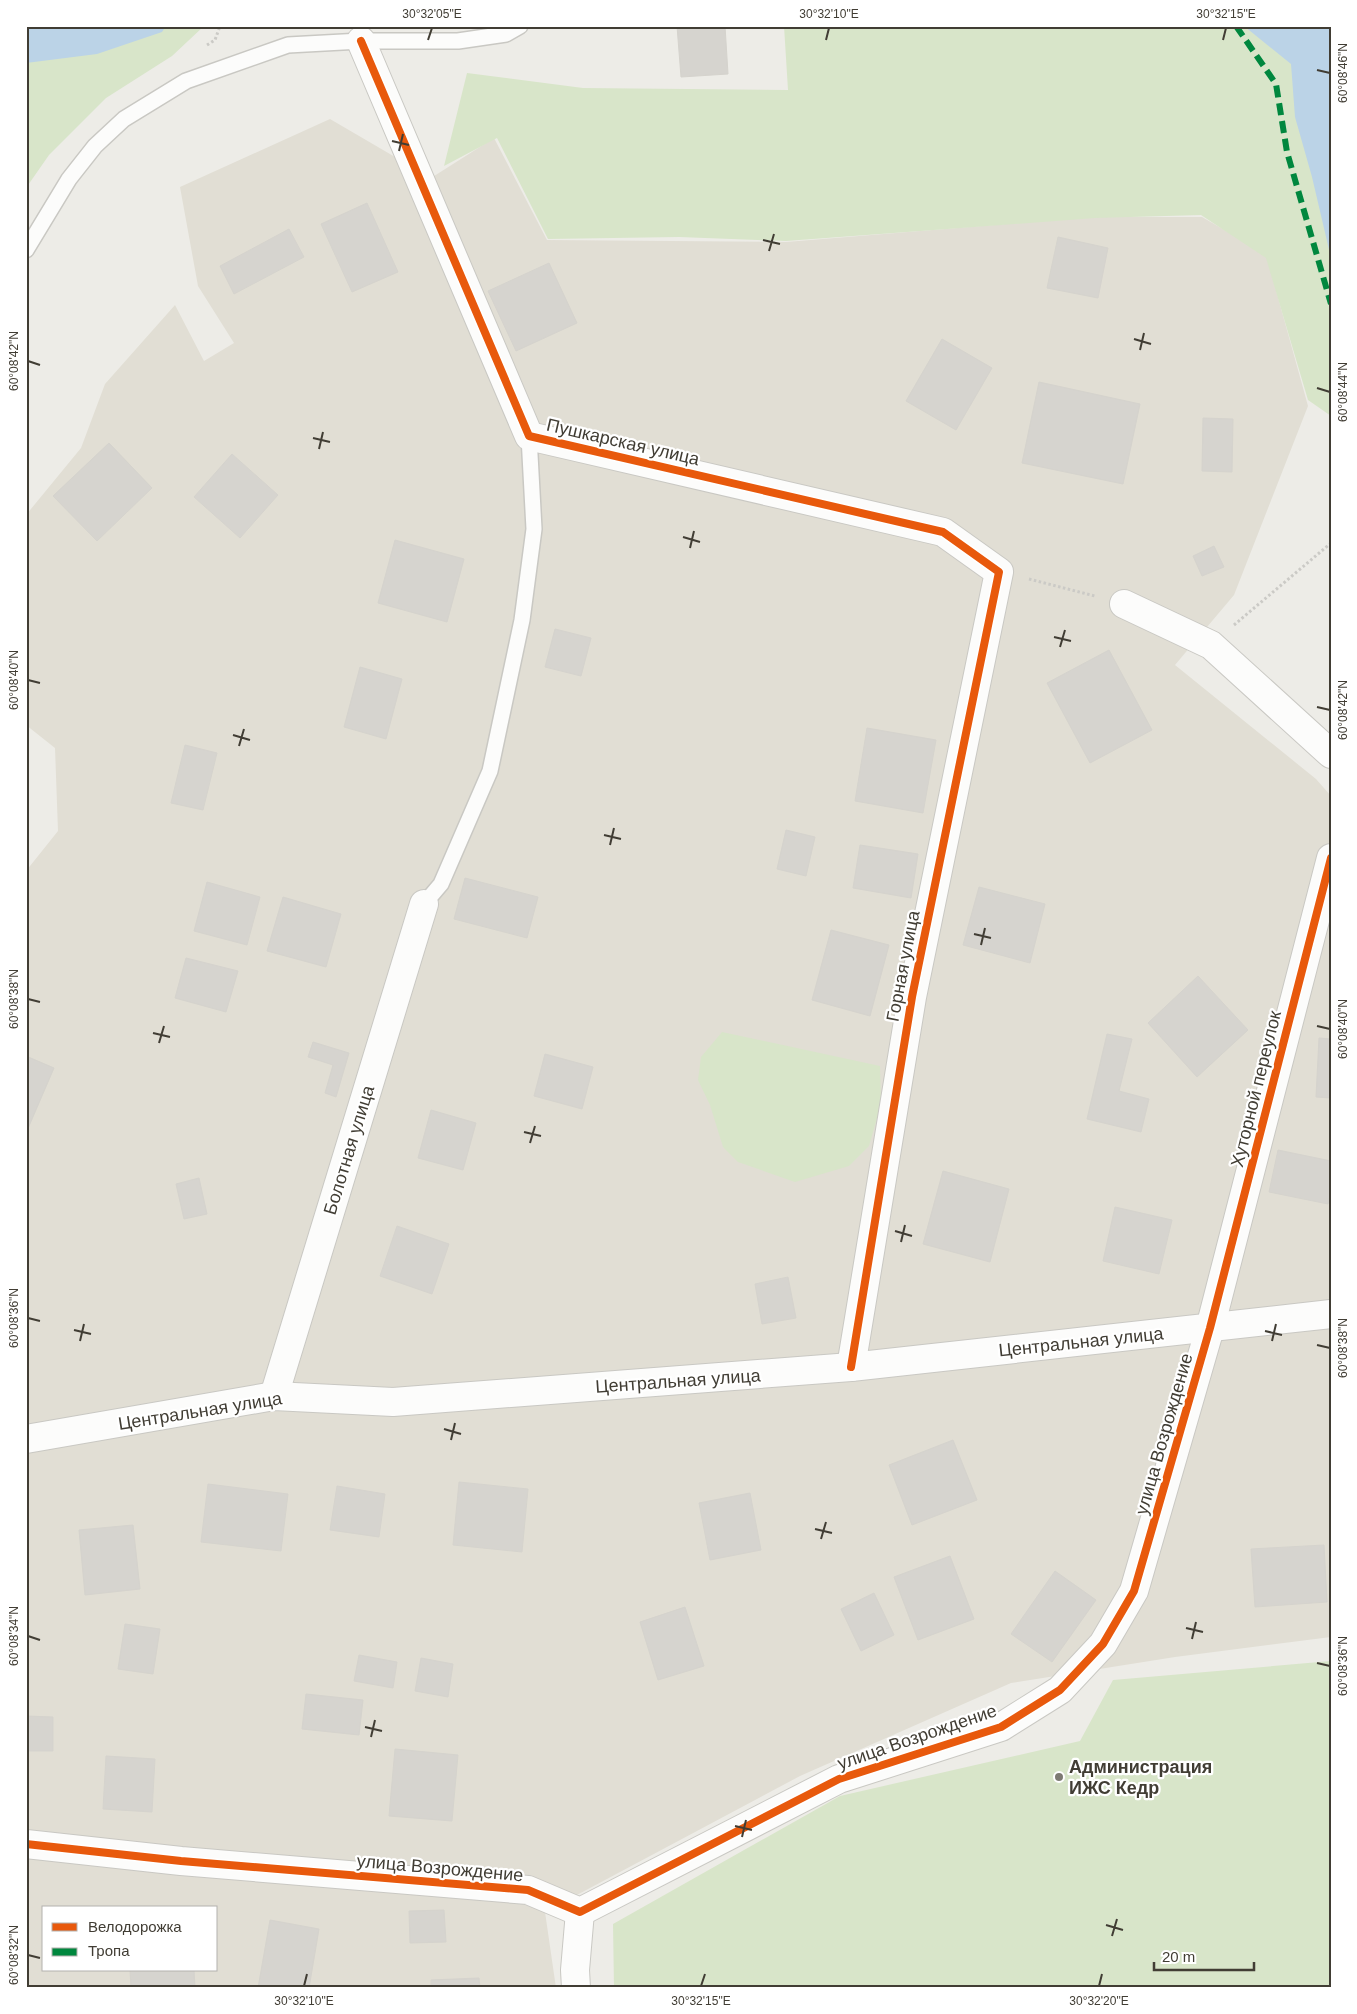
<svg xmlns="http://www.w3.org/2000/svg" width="1357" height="2014" font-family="Arial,sans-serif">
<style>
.residential{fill:#e1ded4;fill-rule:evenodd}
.green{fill:#d8e5c9}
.water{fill:#bbd3e7}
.building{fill:#d6d4cf;stroke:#d5d3cd}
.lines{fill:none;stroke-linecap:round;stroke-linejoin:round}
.lane-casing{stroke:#c9c8c3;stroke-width:18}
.street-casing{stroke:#c9c8c3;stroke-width:30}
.path{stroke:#cbcac6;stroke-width:3;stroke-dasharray:2.5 2.5;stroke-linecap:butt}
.lane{stroke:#fcfcfb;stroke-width:15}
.street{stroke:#fcfcfb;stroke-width:28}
.quiet{stroke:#00873e;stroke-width:6;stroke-dasharray:12 6;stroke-linecap:butt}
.cycleway-casing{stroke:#fff;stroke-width:11}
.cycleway{stroke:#e8590c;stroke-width:8}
.ticks{fill:none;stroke:#413d34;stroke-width:2}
.poi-dot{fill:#7d7a73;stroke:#fff;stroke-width:2}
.labels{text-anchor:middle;stroke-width:4.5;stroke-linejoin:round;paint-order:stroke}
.street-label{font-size:18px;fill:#413d34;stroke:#fff}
.poi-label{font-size:18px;font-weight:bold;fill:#413d34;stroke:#fff;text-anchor:start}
.neatline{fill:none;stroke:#413d34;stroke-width:2}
.ticks-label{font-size:12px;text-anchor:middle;fill:#413d34}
</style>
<rect width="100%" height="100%" fill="#edece7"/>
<path class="residential" d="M330 119 431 178 494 138 547 240 786 242 1091 217H1202L1266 254 1308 406 1234 595 1175 665 1316 779 1331 796V1637L1175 1657 1011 1683 800 1776 545 1912 556 1988H26V871L58 831 55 748 26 725V515L81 448 105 384 175 305 204 361 234 343 198 286 180 187ZM44 1908H216V1970H44Z"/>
<g class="green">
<polygon points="26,26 204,26 172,56 106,98 49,155 26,188"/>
<polygon points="784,26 1331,26 1331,416 1308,400 1266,258 1201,215 1095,218 786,241 679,237 548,239 497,138 444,166 467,73 583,88 788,90"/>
<polygon points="722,1032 880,1066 881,1104 869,1146 849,1166 795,1182 738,1162 723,1147 710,1105 698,1080 701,1057"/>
<polygon points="1331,1661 1331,1988 614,1988 613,1924 840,1796 1080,1741 1113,1680"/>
</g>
<g class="water">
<polygon points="26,26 166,26 162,32 97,54 26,63"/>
<polygon points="1244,26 1331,26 1331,258 1312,177 1295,117 1291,64"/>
</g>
<g class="building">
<polygon points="677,26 725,26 728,74 681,77"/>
<polygon points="367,203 398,272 352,292 321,224"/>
<polygon points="289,229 304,257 234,294 220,266"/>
<polygon points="1058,237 1108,248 1098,298 1047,288"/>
<polygon points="549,263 577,323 516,351 488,291"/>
<polygon points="942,339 992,368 956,430 906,401"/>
<polygon points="1039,382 1140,404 1123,484 1022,463"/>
<polygon points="1203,418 1233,419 1232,472 1202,471"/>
<polygon points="109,443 152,488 97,541 53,496"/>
<polygon points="232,454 278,495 240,538 194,497"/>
<polygon points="395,540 464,559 447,622 378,603"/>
<polygon points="1214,546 1224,567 1202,576 1193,556"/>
<polygon points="555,629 591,638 581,676 545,667"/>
<polygon points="1109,650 1152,730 1090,763 1047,683"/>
<polygon points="360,667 402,679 386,739 344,727"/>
<polygon points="867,728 936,740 923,813 855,801"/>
<polygon points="185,745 217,753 203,810 171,803"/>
<polygon points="786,830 815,837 806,876 777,869"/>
<polygon points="860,845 918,854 911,898 853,888"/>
<polygon points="465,878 538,897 527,938 454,919"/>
<polygon points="207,882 260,897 247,945 194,931"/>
<polygon points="979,887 1045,904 1030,963 963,945"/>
<polygon points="283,897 341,914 326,967 267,951"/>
<polygon points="831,930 889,945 870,1016 812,1000"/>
<polygon points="186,958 238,971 226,1012 175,998"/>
<polygon points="1198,976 1248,1030 1197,1077 1148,1023"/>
<polygon points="1107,1034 1132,1039 1119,1091 1149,1099 1141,1132 1087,1119"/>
<polygon points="1319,1038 1331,1039 1331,1098 1316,1097"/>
<polygon points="313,1042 349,1053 336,1097 325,1093 333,1065 308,1057"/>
<polygon points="545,1054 593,1067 582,1109 534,1096"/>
<polygon points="26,1056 54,1068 26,1133"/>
<polygon points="431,1110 476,1123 463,1170 418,1158"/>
<polygon points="1278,1150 1331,1161 1331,1192 1328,1204 1269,1192"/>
<polygon points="943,1171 1009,1189 990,1262 923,1244"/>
<polygon points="199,1178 207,1214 184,1219 176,1184"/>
<polygon points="1115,1207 1172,1220 1159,1274 1103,1261"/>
<polygon points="397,1226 449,1244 432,1294 380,1276"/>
<polygon points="788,1277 796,1318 762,1324 755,1284"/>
<polygon points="953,1440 977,1500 912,1525 889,1465"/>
<polygon points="459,1482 528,1489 522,1552 453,1545"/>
<polygon points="208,1484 288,1494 281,1551 201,1542"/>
<polygon points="337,1486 385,1494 379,1537 330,1530"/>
<polygon points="750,1493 761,1550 710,1560 699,1503"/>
<polygon points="133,1525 140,1589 85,1595 79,1530"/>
<polygon points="1324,1545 1327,1602 1255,1607 1251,1549"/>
<polygon points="950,1556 974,1619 918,1640 894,1577"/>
<polygon points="1055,1571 1096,1600 1052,1662 1011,1634"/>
<polygon points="874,1593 894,1635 861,1651 841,1609"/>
<polygon points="685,1607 704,1666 658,1680 640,1622"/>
<polygon points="125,1624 160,1629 153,1674 118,1669"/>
<polygon points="359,1655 397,1662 393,1688 354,1681"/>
<polygon points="421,1658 453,1664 448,1697 415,1691"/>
<polygon points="306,1694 363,1700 359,1735 302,1729"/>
<polygon points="26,1716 53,1717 53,1751 26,1751"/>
<polygon points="395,1749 458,1755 452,1821 389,1816"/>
<polygon points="106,1756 155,1759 152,1812 103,1809"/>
<polygon points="444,1910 446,1942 410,1943 409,1911"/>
<polygon points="270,1920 319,1929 309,1988 258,1988"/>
<polygon points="130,1970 194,1970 195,1988 131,1988"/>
<polygon points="479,1978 480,1988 431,1988 431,1980"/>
</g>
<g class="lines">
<defs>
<g id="lane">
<polyline points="26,250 69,179 95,146 124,119 186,81 288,45 361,41 458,41 506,34 520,26"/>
<polyline points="424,904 441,884 490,771 522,620 534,529 529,436"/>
</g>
<g id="street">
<polyline points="361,41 529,436 943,532 999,572 912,997 851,1367"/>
<polyline points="1124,604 1211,645 1331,754"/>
<polyline points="274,1396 424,904"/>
<polyline points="26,1439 274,1396 393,1402 851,1367 1331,1314"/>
<polyline points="26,1844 181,1861 528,1890 580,1912 839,1779 1001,1727 1060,1690 1103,1644 1134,1591 1210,1328 1331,858"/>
<polyline points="576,1988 575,1970 580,1912"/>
</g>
</defs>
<use href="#lane" class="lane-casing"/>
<use href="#street" class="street-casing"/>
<g class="path">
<polyline points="207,45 215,40 220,26"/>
<polyline points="1029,579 1095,596"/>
<polyline points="1234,625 1331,543"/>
</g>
<use href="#lane" class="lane"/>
<use href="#street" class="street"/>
<polyline class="quiet" points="1236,26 1276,84 1287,152 1331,304"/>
<defs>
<g id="cycleway">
<polyline points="361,41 529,436 943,532 999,572 912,997 851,1367"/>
<polyline points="26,1844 181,1861 528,1890 580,1912 839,1779 1001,1727 1060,1690 1103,1644 1134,1591 1210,1328 1331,858"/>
</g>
</defs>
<use href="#cycleway" class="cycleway-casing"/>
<use href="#cycleway" class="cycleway"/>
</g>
<path class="ticks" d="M428 40 432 28M826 40 829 28M1223 40 1226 28M1317 70 1330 73M392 141 409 145M399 151 403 134M763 240 780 244M769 251 774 234M1134 339 1151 344M1140 350 1144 333M28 361 40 365M1317 388 1330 392M313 438 330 442M319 449 323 432M683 537 700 542M690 548 694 531M1054 637 1071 641M1060 647 1065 630M28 680 40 683M1317 707 1330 710M233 735 250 740M239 746 244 729M604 835 621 839M610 845 614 828M974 934 991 938M981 945 985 928M28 999 40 1002M1317 1026 1330 1029M153 1033 170 1037M159 1043 164 1026M524 1132 541 1136M530 1143 535 1126M895 1231 912 1236M901 1242 905 1225M28 1318 40 1321M74 1330 91 1334M1265 1331 1282 1335M80 1341 84 1324M1272 1341 1276 1324M1317 1345 1330 1348M444 1429 461 1434M451 1440 455 1423M815 1529 832 1533M821 1539 826 1522M1186 1628 1203 1632M28 1636 40 1640M1192 1639 1196 1622M1317 1663 1330 1666M365 1727 382 1731M371 1737 375 1720M735 1826 752 1830M742 1837 746 1820M1106 1925 1123 1930M1112 1936 1117 1919M28 1955 40 1958M304 1986 307 1974M701 1986 705 1974M1099 1986 1102 1974"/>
<circle class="poi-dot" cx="1059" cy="1777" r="5"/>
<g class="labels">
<g class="street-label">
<text transform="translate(623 442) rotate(13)" y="6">Пушкарская улица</text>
<text transform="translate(903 966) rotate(-79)" y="6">Горная улица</text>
<text transform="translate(1256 1089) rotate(-76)" y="6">Хуторной переулок</text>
<text transform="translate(349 1150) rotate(-73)" y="6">Болотная улица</text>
<text transform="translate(1081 1342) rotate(-6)" y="6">Центральная улица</text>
<text transform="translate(678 1381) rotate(-4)" y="6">Центральная улица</text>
<text transform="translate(200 1411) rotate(-9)" y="6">Центральная улица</text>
<text transform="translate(1164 1434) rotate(-74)" y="6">улица Возрождение</text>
<text transform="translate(917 1737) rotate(-19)" y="6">улица Возрождение</text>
<text transform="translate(440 1868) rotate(5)" y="6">улица Возрождение</text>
</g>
<g class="poi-label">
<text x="1069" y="1773">Администрация<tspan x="1069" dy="21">ИЖС Кедр</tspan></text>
</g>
</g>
<rect width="1357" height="2014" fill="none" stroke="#ffffff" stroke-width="55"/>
<rect x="42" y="1906" width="175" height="65" fill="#ffffff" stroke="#b3b1ae"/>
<rect x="52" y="1923" width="25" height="8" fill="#e8590c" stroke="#b3b1ae"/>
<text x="88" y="1932" font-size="15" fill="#413d34">Велодорожка</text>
<rect x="52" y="1948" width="25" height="8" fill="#00873e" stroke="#b3b1ae"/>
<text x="88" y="1956" font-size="15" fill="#413d34">Тропа</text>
<path d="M1154 1962v8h100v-8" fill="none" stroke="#413d34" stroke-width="2.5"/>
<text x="1162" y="1962" font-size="15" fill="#413d34" stroke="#ffffff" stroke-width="4" paint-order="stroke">20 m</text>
<rect x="28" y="28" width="1302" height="1958" class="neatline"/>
<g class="ticks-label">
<text x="432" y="18">30°32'05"E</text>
<text x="829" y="18">30°32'10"E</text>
<text x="1226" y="18">30°32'15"E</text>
<text transform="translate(1343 73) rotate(-90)" y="4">60°08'46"N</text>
<text transform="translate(14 361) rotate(-90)" y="4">60°08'42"N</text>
<text transform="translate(1343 392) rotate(-90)" y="4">60°08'44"N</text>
<text transform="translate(14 680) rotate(-90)" y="4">60°08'40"N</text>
<text transform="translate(1343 710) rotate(-90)" y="4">60°08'42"N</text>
<text transform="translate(14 999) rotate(-90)" y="4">60°08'38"N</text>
<text transform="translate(1343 1029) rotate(-90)" y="4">60°08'40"N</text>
<text transform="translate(14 1318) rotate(-90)" y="4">60°08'36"N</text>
<text transform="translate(1343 1348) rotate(-90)" y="4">60°08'38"N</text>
<text transform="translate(14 1636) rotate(-90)" y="4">60°08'34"N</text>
<text transform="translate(1343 1666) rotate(-90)" y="4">60°08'36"N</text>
<text transform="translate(14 1955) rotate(-90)" y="4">60°08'32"N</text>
<text x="304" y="2005">30°32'10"E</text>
<text x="701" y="2005">30°32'15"E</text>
<text x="1099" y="2005">30°32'20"E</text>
</g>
</svg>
